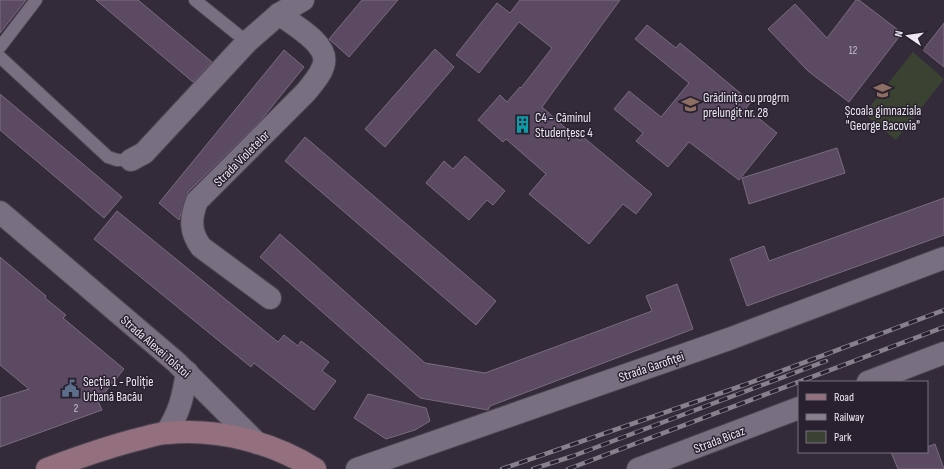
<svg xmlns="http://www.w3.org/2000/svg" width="944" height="469" font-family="'Sofia Sans Condensed',sans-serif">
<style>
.green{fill:#3a4232}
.building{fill:#5c4a63;stroke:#786c7d}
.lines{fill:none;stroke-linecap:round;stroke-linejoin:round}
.service-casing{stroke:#4d4653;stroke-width:14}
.minor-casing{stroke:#4d4653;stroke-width:24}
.tertiary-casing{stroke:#4d4653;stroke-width:24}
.secondary-casing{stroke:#4d4653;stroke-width:24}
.service{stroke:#786f80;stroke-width:12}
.minor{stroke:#786f80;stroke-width:22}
.tertiary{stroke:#786f80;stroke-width:22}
.secondary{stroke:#94707e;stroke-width:22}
.rail-casing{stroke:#87808d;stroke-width:4.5}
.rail{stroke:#292130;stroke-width:3;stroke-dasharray:9;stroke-linecap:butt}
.labels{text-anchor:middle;stroke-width:3;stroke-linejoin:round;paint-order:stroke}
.number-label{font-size:11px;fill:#c9c0ce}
.poi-label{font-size:13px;fill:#ede8f2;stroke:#292130;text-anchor:start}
.street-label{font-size:13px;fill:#ede8f2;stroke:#292130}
</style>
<rect width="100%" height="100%" fill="#332b3a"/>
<polygon class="green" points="913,52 944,79 896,140 864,114"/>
<g class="building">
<polygon points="0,0 26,0 0,33"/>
<polygon points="96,0 138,0 212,62 193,82"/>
<polygon points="362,0 398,0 349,57 329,39"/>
<polygon points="520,0 620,0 542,107 580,141 583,137 652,194 636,214 623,204 589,244 529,194 546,174 506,139 503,142 478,120 500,95 507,102 520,87 521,88 552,48 519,22 479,73 456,55 497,3 510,13"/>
<polygon points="856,0 859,0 902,33 849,102 808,71 768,29 795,4 827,38"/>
<polygon points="944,23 944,67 923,50"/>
<polygon points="647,25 676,48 680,43 751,102 746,108 777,133 739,180 689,142 668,167 636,141 643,133 614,109 629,91 661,117 689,83 635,39"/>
<polygon points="435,49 454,67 385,147 365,129"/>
<polygon points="284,50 304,67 261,120 188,192 179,220 159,203"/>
<polygon points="0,94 122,197 104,218 0,130"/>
<polygon points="305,137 496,301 476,325 285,161"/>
<polygon points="837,148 845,173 749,204 742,178"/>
<polygon points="465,156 505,191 493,205 487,200 469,220 426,183 444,161 453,169"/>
<polygon points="944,198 944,235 747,306 730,259 764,246 769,261"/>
<polygon points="117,211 278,342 284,335 298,346 301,341 329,362 322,371 336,381 314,410 254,363 251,367 94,239"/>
<polygon points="280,234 425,363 485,373 652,311 646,296 677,284 693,329 490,406 488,410 420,398 260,257"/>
<polygon points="0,257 46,296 45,298 66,315 63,318 124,369 98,401 102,410 0,447 0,398 29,389 0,365"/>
<polygon points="368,394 426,408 430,421 415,430 386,439 354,418"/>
<polygon points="935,444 944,469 898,469 891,452 927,452 927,447"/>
</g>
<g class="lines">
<defs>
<g id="service">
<polyline points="195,0 247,42"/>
<polyline points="0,47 36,0"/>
<polyline points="0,57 108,157 117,160 131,160"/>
</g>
<g id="minor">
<polyline points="131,160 144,153 247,42 279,14 303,0"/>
<path d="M270 298 201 247C190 232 190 219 197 201L306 92C313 83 322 74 324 63 328 43 292 24 279 14"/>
</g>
<g id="tertiary">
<polyline points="0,212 176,362 257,443"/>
<polyline points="868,382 944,353"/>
<path d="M166 433C180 412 183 396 187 372"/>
<polyline points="357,469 729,339 944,258"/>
<polyline points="638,469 799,408"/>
</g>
<path id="secondary" d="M47 469C79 457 110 446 143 438 151 436 159 433 167 433 218 428 272 442 315 469"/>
</defs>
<use href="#service" class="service-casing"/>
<use href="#minor" class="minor-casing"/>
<use href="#tertiary" class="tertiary-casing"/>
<use href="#secondary" class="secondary-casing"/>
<use href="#service" class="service"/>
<use href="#minor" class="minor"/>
<use href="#tertiary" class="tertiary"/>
<use href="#secondary" class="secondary"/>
<defs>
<g id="rail">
<polyline points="502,469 744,385 944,310"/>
<polyline points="533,469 573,456 826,361"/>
<polyline points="568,469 944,327"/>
</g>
</defs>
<use href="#rail" class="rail-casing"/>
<use href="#rail" class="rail"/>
</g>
<defs>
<symbol id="school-bare" viewBox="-9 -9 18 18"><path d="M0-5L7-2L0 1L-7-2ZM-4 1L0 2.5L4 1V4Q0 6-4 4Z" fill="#8d6e63" stroke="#292130" stroke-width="2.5" paint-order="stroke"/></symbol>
<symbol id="building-bare" viewBox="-9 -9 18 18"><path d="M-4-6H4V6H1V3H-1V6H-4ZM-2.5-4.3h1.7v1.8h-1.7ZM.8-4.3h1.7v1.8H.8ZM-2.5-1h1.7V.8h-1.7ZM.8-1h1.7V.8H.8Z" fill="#0f9aa8" stroke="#292130" stroke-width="2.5" paint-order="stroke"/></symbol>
<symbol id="civic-bare" viewBox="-9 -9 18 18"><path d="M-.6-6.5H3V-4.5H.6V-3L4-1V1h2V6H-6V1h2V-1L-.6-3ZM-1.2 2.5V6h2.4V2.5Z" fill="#5c6f8a" stroke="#292130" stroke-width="2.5" paint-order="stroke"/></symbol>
</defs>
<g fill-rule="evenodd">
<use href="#school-bare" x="870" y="78" width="25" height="25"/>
<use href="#school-bare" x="678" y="92" width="25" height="25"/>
<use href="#building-bare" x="510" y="112" width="25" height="25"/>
<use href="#civic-bare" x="58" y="376" width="25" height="25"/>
</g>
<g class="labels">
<g class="number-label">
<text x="853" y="54">12</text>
<text x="76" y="412">2</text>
</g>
<g class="poi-label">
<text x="703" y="102">Grădinița cu progrm<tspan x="703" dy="15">prelungit nr. 28</tspan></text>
<text x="883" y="115" text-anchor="middle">Școala gimnaziala<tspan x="883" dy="15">"George Bacovia"</tspan></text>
<text x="535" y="122">C4 - Căminul<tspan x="535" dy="15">Studențesc 4</tspan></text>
<text x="83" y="386">Secția 1 - Poliție<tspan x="83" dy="15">Urbană Bacău</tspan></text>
</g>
<g class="street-label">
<text transform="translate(241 158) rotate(-45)" y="5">Strada Violetelor</text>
<text transform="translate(156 346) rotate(41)" y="5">Strada Alexei Tolstoi</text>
<text transform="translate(651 366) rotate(-19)" y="5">Strada Garofiței</text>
<text transform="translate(719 439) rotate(-21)" y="5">Strada Bicaz</text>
</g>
</g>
<rect x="798" y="381" width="130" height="72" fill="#292130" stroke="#77717e"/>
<rect x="806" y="394" width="20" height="6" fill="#94707e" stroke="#77717e"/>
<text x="834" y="401" font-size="12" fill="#ede8f2">Road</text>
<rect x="806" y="414" width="20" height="6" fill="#87808d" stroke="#77717e"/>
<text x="834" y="421" font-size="12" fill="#ede8f2">Railway</text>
<rect x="806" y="431" width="20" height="12" fill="#3a4232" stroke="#77717e"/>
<text x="834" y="441" font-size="12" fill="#ede8f2">Park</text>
<g transform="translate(908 36) rotate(283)" stroke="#292130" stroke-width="3" paint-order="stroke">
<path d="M0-3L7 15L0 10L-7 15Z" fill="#ede8f2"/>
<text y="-6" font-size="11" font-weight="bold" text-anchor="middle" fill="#ede8f2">N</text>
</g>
</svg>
